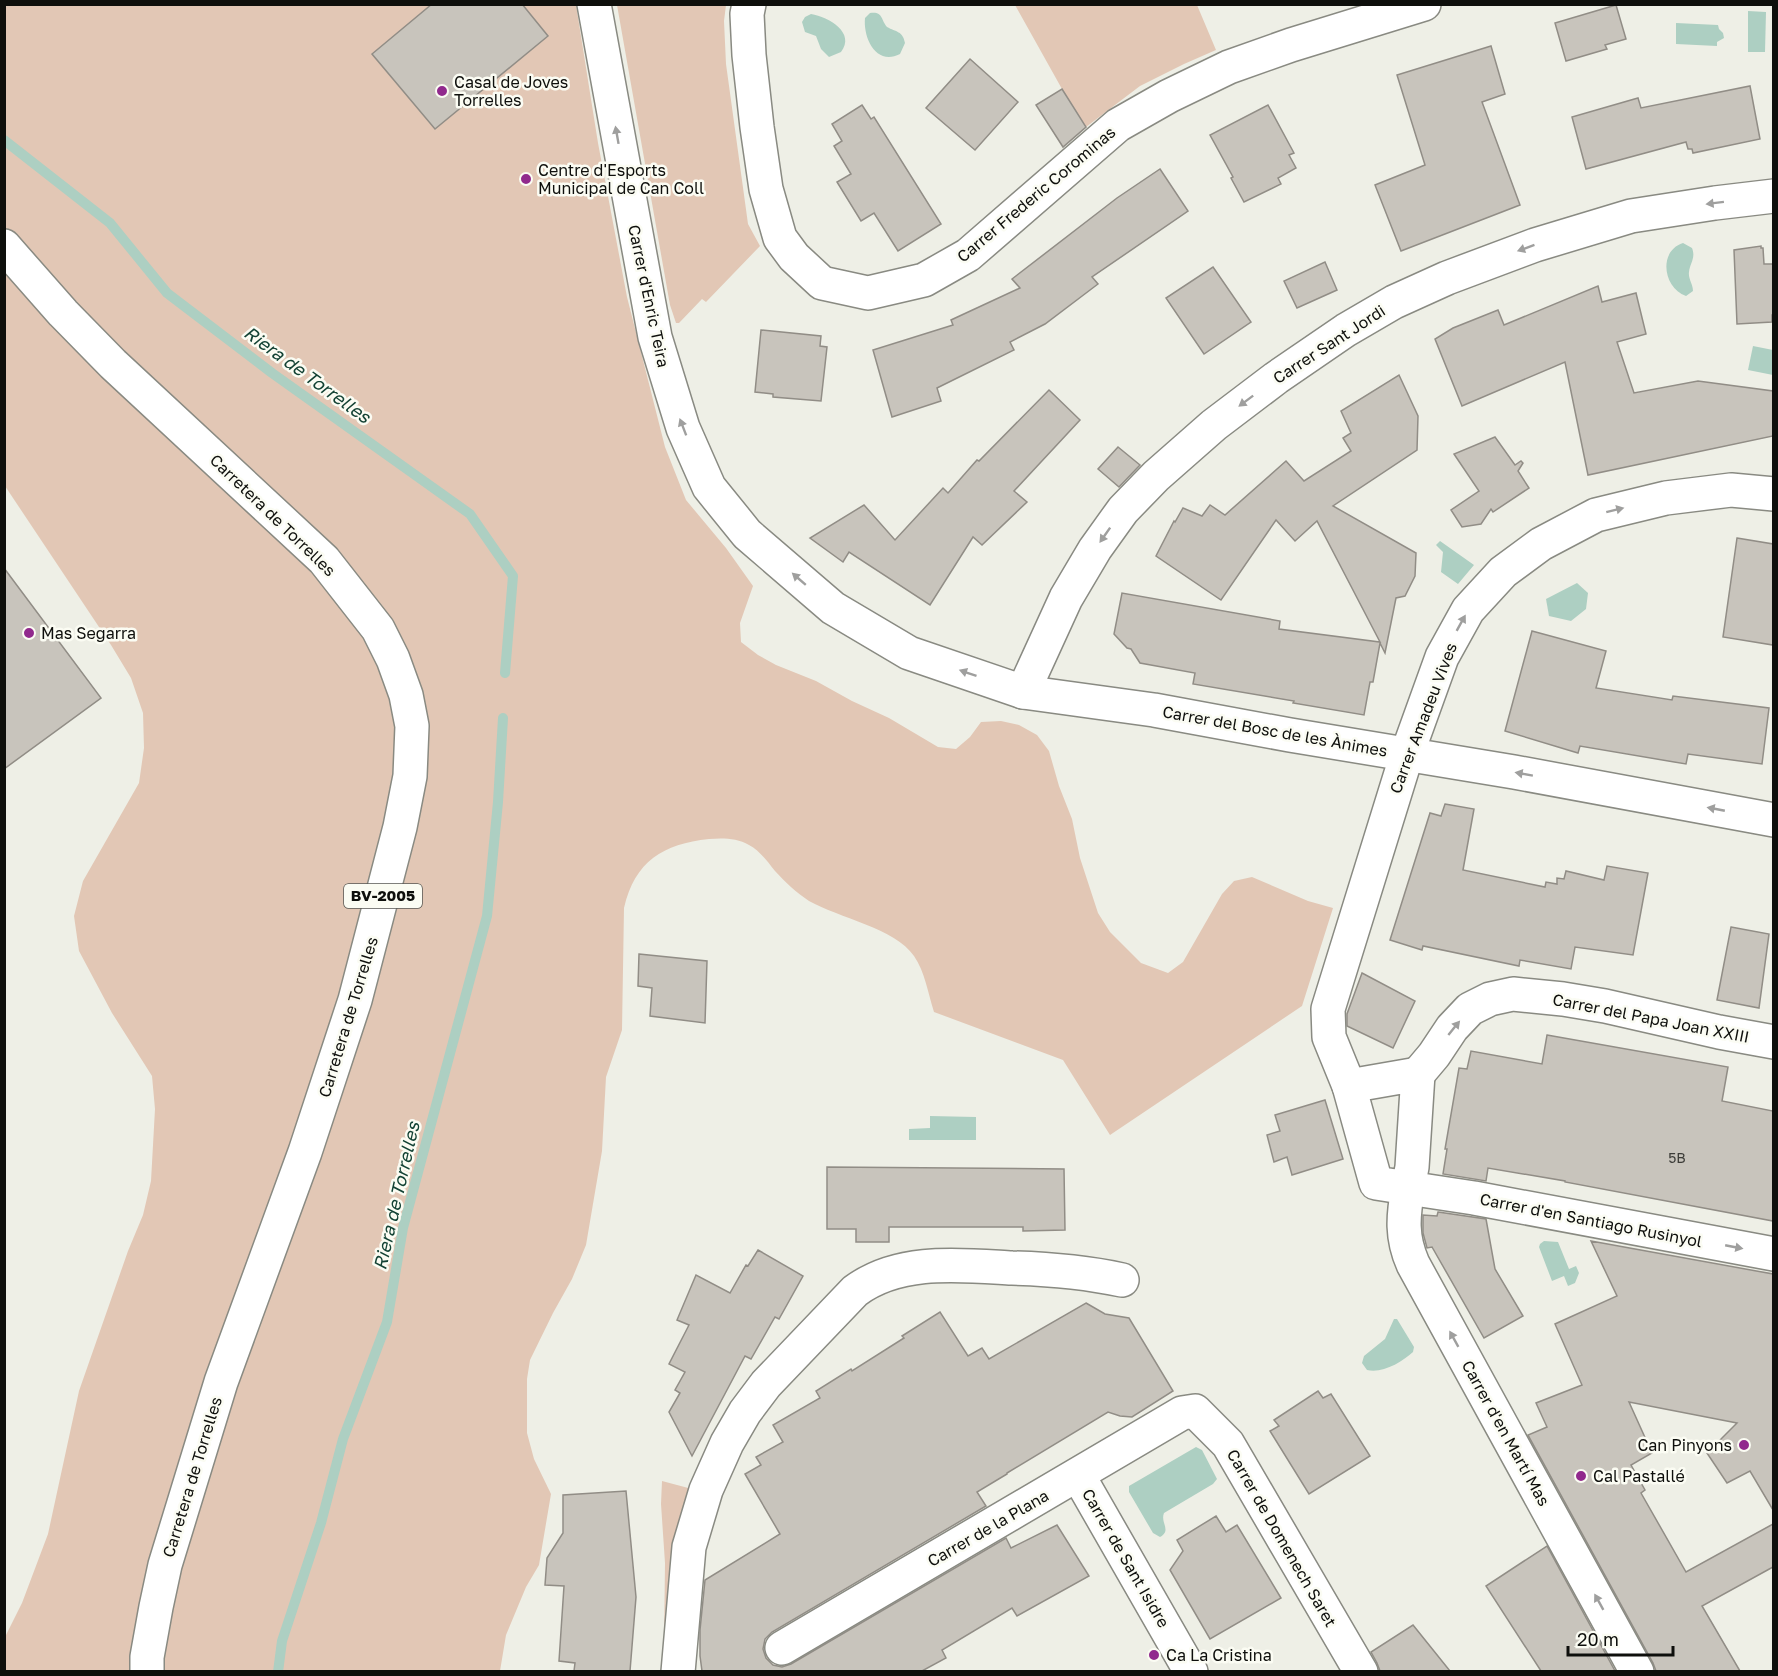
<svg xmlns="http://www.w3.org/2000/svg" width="1778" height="1676" font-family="'Golos Text',sans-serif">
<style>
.green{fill:#e2c7b5}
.water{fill:#adcfc2}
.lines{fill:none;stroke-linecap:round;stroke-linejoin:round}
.stream{stroke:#adcfc2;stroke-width:10}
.building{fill:#c8c4bc;stroke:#918d86;stroke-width:1.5}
.street-casing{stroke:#898a82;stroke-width:36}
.primary-casing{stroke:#898a82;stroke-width:36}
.street{stroke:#fff;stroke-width:33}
.primary{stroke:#fff;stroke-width:33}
.oneway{fill:#9f9f9e}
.poi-dot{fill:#91298d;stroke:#fbfcf3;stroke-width:2}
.labels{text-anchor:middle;stroke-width:5;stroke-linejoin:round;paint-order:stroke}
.number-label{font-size:14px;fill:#3c3c38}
.shield{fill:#fbfcf3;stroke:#555651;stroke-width:1.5}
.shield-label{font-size:15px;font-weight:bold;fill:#0e0f0c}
.poi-label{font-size:16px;fill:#0e0f0c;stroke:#fbfcf3;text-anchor:start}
.street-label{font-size:16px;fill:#0e0f0c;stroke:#fbfcf3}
.water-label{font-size:18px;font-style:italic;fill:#134234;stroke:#fbfcf3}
</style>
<rect width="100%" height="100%" fill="#eeefe6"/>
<g class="green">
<path d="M5 5H576L598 143 627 297 665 447 686 500 726 548 753 586 740 623 741 642 758 655 776 665 816 681 852 701 889 718 938 747 956 749 970 737 981 722 1001 721 1019 725 1037 735 1049 751 1059 786 1072 819 1080 858 1098 913 1110 932 1141 963 1168 973 1183 962 1222 894 1234 881 1252 877 1308 901 1333 908 1302 1006 1110 1135 1063 1060 934 1012C928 993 925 972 914 956 895 928 839 918 809 901 797 893 785 882 775 871 767 861 760 851 749 845 737 838 723 838 709 839 663 844 635 861 624 908L622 1030 606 1077 602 1151 586 1245 572 1279 553 1313 530 1360 527 1379V1433L534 1459 551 1494 539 1565 526 1587 506 1635 500 1671H5L4 1639 22 1603 48 1534 79 1391 128 1251 143 1215 151 1181 155 1109 152 1076 112 1013 79 951 74 916 83 881 139 783 144 748 143 713 131 678 111 645 5 486Z"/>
<polygon points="617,5 726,5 724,21 726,64 748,224 760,246 706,302 702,299 679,323 676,323 670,305"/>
<polygon points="1015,5 1197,5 1216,50 1184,64 1140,86 1086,127 1062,89"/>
<polygon points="662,1481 692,1489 664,1643 665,1563 661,1504"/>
</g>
<g class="water">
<polygon points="1748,11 1766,12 1765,52 1748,52"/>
<path d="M870 13C883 11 881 20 887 27 896 32 903 31 905 43L900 54C876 66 863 38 865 18Z"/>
<path d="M811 14C829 17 856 33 841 52L829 57 821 49 816 36 805 32 802 22 805 17Z"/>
<polygon points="1676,23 1718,25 1719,29 1723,33 1724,38 1717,42 1717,46 1676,44"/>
<path d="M1683 243 1692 248C1696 258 1690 263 1689 272 1688 279 1693 284 1693 291L1686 296C1663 288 1658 251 1683 243Z"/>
<polygon points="1753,346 1773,350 1773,375 1748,370"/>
<polygon points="1440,541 1474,565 1458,584 1441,572 1443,552 1436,545"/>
<polygon points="1577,583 1588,593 1586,609 1571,621 1549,616 1546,599"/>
<polygon points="930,1116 976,1117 976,1140 909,1140 909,1129 930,1128"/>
<polygon points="1544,1241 1558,1242 1569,1269 1576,1266 1579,1273 1575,1283 1568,1286 1564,1276 1552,1281 1539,1247 1540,1244"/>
<path d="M1394 1319H1397L1414 1347 1413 1352C1402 1362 1382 1374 1367 1370L1362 1363 1364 1356 1385 1339Z"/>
<path d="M1196 1447 1202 1450 1217 1479 1213 1484 1164 1513C1160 1523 1172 1530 1160 1537L1153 1533 1129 1492V1486Z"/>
</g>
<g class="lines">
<g class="stream">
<polyline points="4,140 110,223 167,293 272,373 470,514 513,576 505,673"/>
<polyline points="278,1672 282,1641 321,1523 343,1439 387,1322 403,1228 487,916 498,802 503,718"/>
</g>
</g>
<g class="building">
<polygon points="432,4 522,4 548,36 435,129 372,54"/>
<polygon points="1616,5 1626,39 1605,45 1607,49 1566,61 1555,23"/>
<polygon points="1491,46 1505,94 1482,102 1520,205 1401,251 1375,185 1425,165 1397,75"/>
<polygon points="970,59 1018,102 975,150 926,108"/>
<polygon points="1750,86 1760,139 1693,153 1692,149 1688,149 1686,142 1586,169 1572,117 1638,98 1641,108"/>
<polygon points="1062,89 1086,127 1063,147 1036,105"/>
<polygon points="862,105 871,119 874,117 941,224 898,251 874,213 861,221 837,182 851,174 834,146 842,141 832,124"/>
<polygon points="1268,105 1294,153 1289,155 1296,168 1278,178 1281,184 1244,202 1231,178 1233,177 1210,135"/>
<polygon points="1160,169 1188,211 1092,277 1098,284 1045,324 1010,342 1014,350 937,388 941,401 892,417 873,350 953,325 951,320 1020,288 1012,279 1117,198"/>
<polygon points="1761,246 1761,248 1763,248 1764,264 1773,264 1773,315 1772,315 1772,322 1737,324 1734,250"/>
<polygon points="1325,262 1337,290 1297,308 1284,281"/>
<polygon points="1213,267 1251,322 1204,354 1166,298"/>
<polygon points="1598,286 1602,302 1636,293 1646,334 1617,342 1634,393 1698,381 1773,391 1773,436 1588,475 1565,362 1462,406 1435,339 1453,328 1498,310 1504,325"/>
<polygon points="761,330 821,336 820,346 827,347 821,401 773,397 773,394 755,392"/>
<polygon points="1399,375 1418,416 1417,450 1333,506 1416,553 1415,576 1405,596 1396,598 1385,653 1380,643 1373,682 1370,682 1364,715 1293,703 1294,701 1193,684 1195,673 1140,663 1131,649 1127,648 1114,634 1122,593 1280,621 1279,629 1380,642 1317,521 1295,541 1276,520 1221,600 1156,556 1174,521 1175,522 1183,508 1202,516 1210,505 1225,515 1286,461 1304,481 1351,451 1343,438 1351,433 1341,411"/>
<polygon points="1049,390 1080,420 1014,491 1027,502 982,545 973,537 930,605 849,552 843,562 810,538 864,505 895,540 943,488 948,493 977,460 979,461"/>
<polygon points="1495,437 1515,465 1521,461 1523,463 1518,471 1529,488 1493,512 1491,509 1481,524 1462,527 1451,510 1479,491 1454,454"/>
<polygon points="1118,447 1140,465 1119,487 1098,469"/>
<polygon points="1737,538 1773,544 1773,645 1723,637"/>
<polygon points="4,568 101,698 4,769"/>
<polygon points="1532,631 1606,651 1596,688 1672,700 1673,696 1769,708 1762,764 1688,754 1686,764 1580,746 1578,753 1505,731"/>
<polygon points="1445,804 1474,809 1463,870 1545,887 1546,882 1557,884 1557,878 1564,879 1566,871 1604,880 1607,866 1648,873 1633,955 1575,947 1571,969 1520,960 1519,966 1423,946 1422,950 1390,940 1430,813 1441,816"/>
<polygon points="1731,927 1769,934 1759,1008 1717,1000"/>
<polygon points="639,954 707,961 705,1023 650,1016 652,988 638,986"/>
<polygon points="1362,973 1415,1001 1393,1048 1347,1026 1347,1014"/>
<polygon points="1547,1035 1728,1067 1722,1101 1773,1111 1773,1221 1565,1182 1565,1181 1488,1168 1486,1181 1443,1174 1447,1149 1445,1149 1459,1068 1467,1069 1471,1051 1542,1064"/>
<polygon points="1325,1100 1343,1159 1292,1175 1287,1157 1274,1162 1267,1135 1280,1131 1275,1115"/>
<polygon points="827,1167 1064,1169 1065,1230 1023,1231 1023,1227 889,1227 889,1242 856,1242 856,1229 827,1229"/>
<polygon points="1438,1212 1486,1219 1495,1269 1523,1316 1484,1338 1432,1247 1427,1248 1423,1233 1423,1215 1437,1216"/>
<polygon points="1591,1241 1773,1274 1773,1510 1750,1471 1727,1483 1707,1453 1737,1423 1629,1402 1652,1453 1631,1465 1645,1490 1641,1493 1686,1572 1773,1524 1773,1567 1702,1606 1740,1671 1656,1671 1653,1663 1528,1435 1547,1427 1536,1403 1582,1385 1555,1324 1617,1296"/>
<polygon points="758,1250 803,1276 779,1319 775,1317 751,1359 745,1356 692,1456 669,1412 680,1393 675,1390 685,1372 669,1364 689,1325 677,1320 696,1275 730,1293 746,1265 748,1266"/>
<polygon points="1086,1303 1105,1314 1129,1318 1173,1391 1132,1417 1120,1416 1108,1412 1007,1473 1007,1474 977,1492 986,1506 772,1632 765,1639 763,1649 766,1658 773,1665 782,1667 791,1664 1006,1538 1011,1548 1057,1525 1089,1576 1017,1616 1012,1608 942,1650 946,1658 922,1671 702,1671 700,1656 700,1630 705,1580 780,1534 745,1474 761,1465 756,1457 783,1442 773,1425 820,1398 816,1391 851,1369 852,1371 904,1338 902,1336 940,1312 968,1356 982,1348 989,1359"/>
<polygon points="1318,1391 1323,1398 1331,1394 1370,1456 1309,1494 1270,1431 1279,1426 1274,1420"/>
<polygon points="626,1491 636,1597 630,1671 574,1671 575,1663 559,1661 564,1586 545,1585 547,1558 563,1533 563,1495"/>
<polygon points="1216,1516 1226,1532 1237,1525 1281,1598 1210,1639 1170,1570 1183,1551 1177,1540"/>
<polygon points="1547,1546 1615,1671 1541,1671 1486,1586"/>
<polygon points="1413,1625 1450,1671 1380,1671 1377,1663 1371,1652"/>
</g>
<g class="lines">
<defs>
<g id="street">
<polyline points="594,4 655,337 683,428 709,487 747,534 833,608 909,653 1023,692 1154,710 1290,735 1514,772 1774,820"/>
<polyline points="749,4 747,14 749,55 757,127 766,189 780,238 794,257 822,283 868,293 924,280 968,255 1118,125 1169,96 1229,67 1291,45 1424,4"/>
<polyline points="1023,692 1066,598 1095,549 1123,510 1156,476 1214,425 1276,378 1346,330 1394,302 1447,278 1535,245 1631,216 1715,203 1774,196"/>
<polyline points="1418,1074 1434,1055 1452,1028 1470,1009 1490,999 1513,994 1563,999 1605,1006 1719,1032 1774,1042"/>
<polygon points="1418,1074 1412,1167 1408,1188 1376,1183 1349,1086"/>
<polyline points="1349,1086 1329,1037 1328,1009 1407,754 1442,657 1468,610 1503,572 1541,544 1596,515 1666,498 1731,490 1774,494"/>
<polyline points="1078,1475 1191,1672"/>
<polyline points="782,1648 1182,1413 1195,1411 1228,1444 1361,1672"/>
<path d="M678 1672 689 1547 706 1490 727 1443 745 1412 766 1384 855 1291C899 1258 960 1265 1012 1268 1049 1269 1085 1272 1122 1280"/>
<path d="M1637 1672 1413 1264C1401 1237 1403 1216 1408 1188L1474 1198 1774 1254"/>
</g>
<polyline id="primary" points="4,246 63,313 113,364 324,560 378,629 393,659 406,695 412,726 410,776 400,827 355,1000 305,1152 221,1382 165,1565 156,1607 147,1657 147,1672"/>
</defs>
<use href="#street" class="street-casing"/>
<use href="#primary" class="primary-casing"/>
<use href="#street" class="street"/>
<use href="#primary" class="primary"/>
</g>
<defs><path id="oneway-solid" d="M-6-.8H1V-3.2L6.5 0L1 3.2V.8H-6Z" transform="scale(1.5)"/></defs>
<g class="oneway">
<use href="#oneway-solid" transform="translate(617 135) rotate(-100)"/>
<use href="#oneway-solid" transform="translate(1715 203) rotate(173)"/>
<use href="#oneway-solid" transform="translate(1526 248) rotate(160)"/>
<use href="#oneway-solid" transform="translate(1246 401) rotate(143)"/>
<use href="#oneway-solid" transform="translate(683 427) rotate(-111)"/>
<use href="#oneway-solid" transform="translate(1615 510) rotate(-14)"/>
<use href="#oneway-solid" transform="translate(1105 535) rotate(125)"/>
<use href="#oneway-solid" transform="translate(799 579) rotate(-139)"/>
<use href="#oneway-solid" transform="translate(1461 623) rotate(-61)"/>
<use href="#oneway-solid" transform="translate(968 673) rotate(-161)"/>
<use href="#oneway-solid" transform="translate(1524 774) rotate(-170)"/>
<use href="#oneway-solid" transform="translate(1716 809) rotate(-169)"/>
<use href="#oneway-solid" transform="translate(1454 1028) rotate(-51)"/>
<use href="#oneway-solid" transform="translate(1734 1247) rotate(11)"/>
<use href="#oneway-solid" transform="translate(1454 1339) rotate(-119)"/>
<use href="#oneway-solid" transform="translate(1599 1602) rotate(-119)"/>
</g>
<g class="poi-dot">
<circle cx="442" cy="91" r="6"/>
<circle cx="526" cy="179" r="6"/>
<circle cx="29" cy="633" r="6"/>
<circle cx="1744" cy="1445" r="6"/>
<circle cx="1581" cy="1476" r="6"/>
<circle cx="1154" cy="1655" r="6"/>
</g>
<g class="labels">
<g class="number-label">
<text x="1677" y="1163">5B</text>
</g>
<rect class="shield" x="344" y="884" width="78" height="24" rx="4.5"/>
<g class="shield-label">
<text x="383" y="901">BV-2005</text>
</g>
<g class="poi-label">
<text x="454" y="88">Casal de Joves<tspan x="454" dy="18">Torrelles</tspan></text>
<text x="538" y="176">Centre d'Esports<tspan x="538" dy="18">Municipal de Can Coll</tspan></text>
<text x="41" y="639">Mas Segarra</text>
<text x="1732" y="1451" text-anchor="end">Can Pinyons</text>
<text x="1593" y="1482">Cal Pastallé</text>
<text x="1166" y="1661">Ca La Cristina</text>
</g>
<g class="street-label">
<text transform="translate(1036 194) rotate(-40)" y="6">Carrer Frederic Corominas</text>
<text transform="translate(649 296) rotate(78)" y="6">Carrer d'Enric Teira</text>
<text transform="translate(1329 344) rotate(-33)" y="6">Carrer Sant Jordi</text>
<text transform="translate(273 515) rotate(44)" y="6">Carretera de Torrelles</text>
<text transform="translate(1423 718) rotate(-69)" y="6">Carrer Amadeu Vives</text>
<text transform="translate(1275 731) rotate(10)" y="6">Carrer del Bosc de les Ànimes</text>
<text transform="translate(348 1017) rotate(-73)" y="6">Carretera de Torrelles</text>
<text transform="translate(1651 1018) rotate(11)" y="6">Carrer del Papa Joan XXIII</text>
<text transform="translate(1591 1220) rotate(11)" y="6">Carrer d'en Santiago Rusinyol</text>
<text transform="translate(1506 1433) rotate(61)" y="6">Carrer d'en Martí Mas</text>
<text transform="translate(192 1477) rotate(-73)" y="6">Carretera de Torrelles</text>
<text transform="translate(988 1528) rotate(-30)" y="6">Carrer de la Plana</text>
<text transform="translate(1282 1538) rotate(60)" y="6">Carrer de Domenech Saret</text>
<text transform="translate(1126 1558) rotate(60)" y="6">Carrer de Sant Isidre</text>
</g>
<g class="water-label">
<text transform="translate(307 375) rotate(36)" y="6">Riera de Torrelles</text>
<text transform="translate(397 1196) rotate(-77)" y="6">Riera de Torrelles</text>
</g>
</g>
<rect width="1778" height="1676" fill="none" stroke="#0e0f0c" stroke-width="12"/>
<path d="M1568 1646v9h105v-9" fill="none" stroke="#0e0f0c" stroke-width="3"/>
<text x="1577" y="1646" font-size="18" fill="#0e0f0c" stroke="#fbfcf3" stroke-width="4.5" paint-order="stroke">20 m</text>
</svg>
